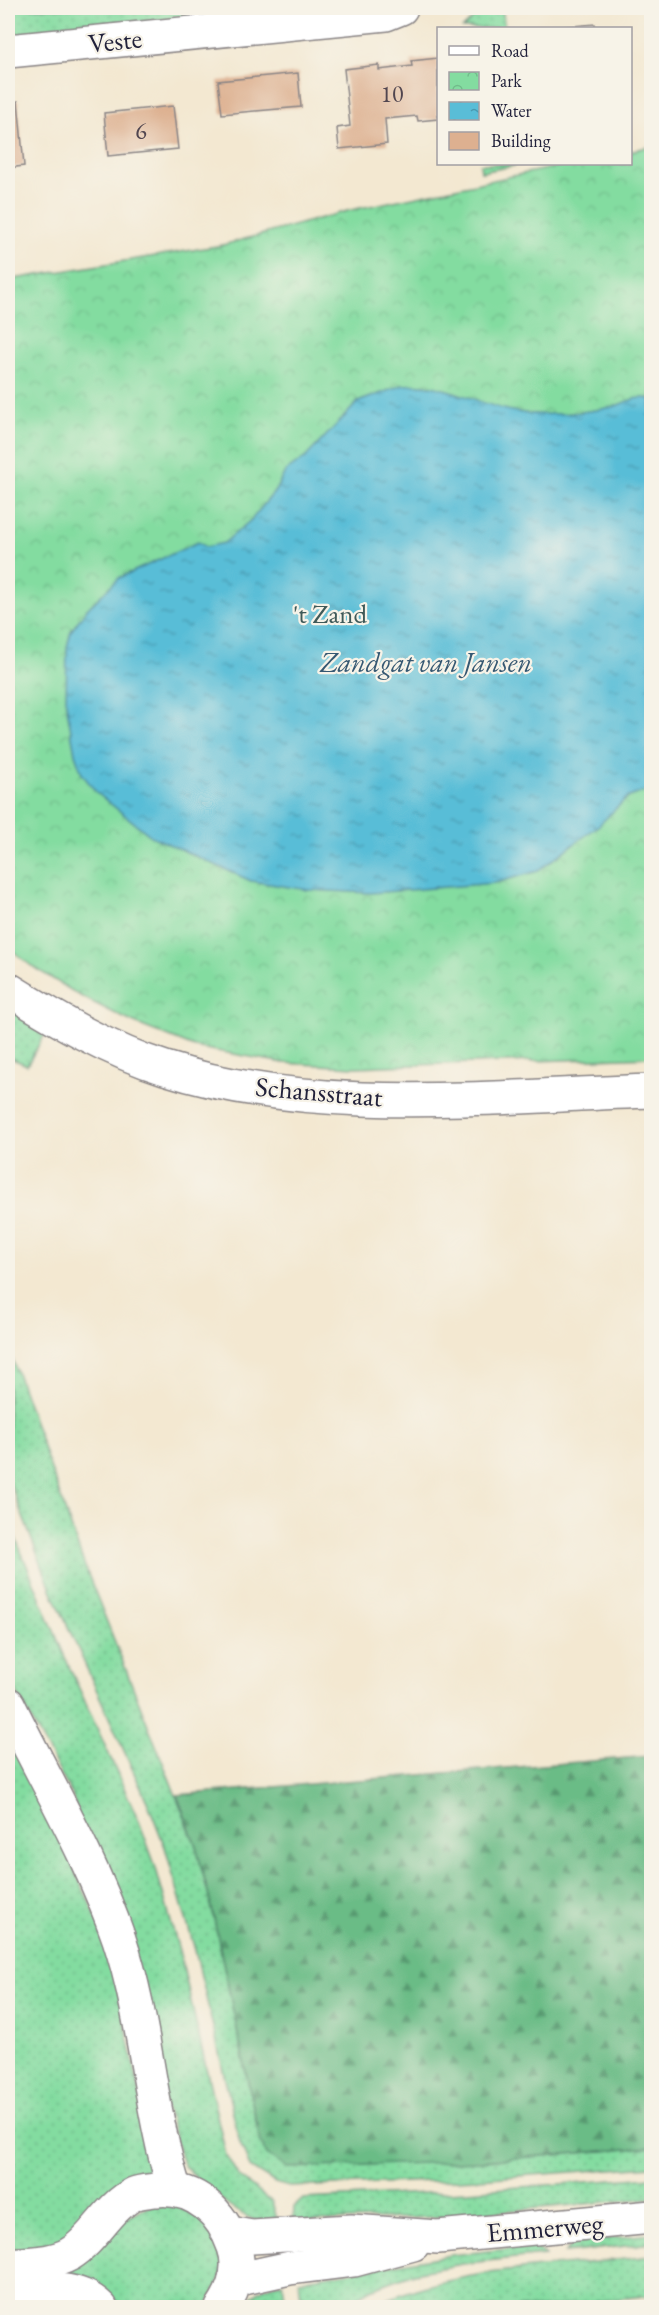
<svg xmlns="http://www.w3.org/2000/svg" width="659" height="2315" font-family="'EB Garamond',serif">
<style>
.grass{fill:url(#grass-dots);stroke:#527f6e;stroke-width:1.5}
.forest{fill:url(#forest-firs);stroke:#466f60;stroke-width:1.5}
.park{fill:url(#park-crowns);stroke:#527f6e;stroke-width:1.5}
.water{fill:url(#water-ripples);stroke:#3e7089;stroke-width:1.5}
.building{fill:#ddb090}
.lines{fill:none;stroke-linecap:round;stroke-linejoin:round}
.street-casing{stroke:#8a8586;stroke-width:36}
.secondary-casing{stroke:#8a8586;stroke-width:36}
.primary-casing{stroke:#8a8586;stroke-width:36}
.street{stroke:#fff;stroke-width:33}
.secondary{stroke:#fff;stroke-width:33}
.primary{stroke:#fff;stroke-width:33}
.labels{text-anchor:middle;stroke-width:4.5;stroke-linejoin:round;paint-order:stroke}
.number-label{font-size:24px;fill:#514650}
.street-label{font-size:27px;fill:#22223b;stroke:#f7f3e8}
.park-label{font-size:27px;fill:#3f5a59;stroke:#f7f3e8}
.water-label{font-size:28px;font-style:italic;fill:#355872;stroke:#f7f3e8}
</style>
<defs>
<pattern id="grass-dots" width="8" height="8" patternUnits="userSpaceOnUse" patternTransform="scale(1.5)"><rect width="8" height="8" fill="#83dca0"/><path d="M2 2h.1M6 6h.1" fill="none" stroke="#71bc8b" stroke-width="1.8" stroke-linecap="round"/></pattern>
<pattern id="forest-firs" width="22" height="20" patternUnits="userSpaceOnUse" patternTransform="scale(1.5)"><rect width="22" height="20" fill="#6abc86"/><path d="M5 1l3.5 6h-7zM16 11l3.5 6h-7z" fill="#57986f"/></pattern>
<pattern id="park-crowns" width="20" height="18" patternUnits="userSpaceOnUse" patternTransform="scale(1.5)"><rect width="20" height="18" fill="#83dca0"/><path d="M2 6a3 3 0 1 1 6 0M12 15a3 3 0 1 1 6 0" fill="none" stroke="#71bc8b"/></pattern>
<pattern id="water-ripples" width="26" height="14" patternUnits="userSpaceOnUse" patternTransform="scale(1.5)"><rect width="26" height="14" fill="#59bdd7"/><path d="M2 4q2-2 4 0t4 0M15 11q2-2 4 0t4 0" fill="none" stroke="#4999b0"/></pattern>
</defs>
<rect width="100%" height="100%" fill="#f7f3e8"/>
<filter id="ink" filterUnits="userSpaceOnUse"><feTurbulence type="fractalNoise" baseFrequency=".0167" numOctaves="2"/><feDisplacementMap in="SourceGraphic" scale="12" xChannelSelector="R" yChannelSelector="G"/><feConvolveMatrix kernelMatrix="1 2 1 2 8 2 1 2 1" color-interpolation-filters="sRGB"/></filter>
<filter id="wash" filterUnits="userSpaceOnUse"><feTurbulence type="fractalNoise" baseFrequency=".008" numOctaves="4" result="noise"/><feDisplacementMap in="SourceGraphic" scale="24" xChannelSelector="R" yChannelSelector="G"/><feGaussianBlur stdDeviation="1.35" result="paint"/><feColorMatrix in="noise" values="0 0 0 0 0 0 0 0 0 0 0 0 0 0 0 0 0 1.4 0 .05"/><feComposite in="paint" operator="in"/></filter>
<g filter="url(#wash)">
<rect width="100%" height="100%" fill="#f3e8d1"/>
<g class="grass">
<polygon points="8,8 347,8 8,42"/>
<polygon points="484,8 502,8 505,28 463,28"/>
<polygon points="480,164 523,164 481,172"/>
<polygon points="8,1005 47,1031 27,1065 8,1057"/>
<polygon points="8,1347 84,1564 196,1846 212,1909 260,2140 267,2154 279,2161 480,2161 651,2147 651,2166 478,2179 289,2187 275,2183 250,2167 240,2143 195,1950 165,1847 149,1806 50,1587 8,1478"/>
<path d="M8 1520 64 1655 139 1821 155 1865 181 1958 226 2155 239 2177 272 2202 278 2222C269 2222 262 2223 254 2220 236 2213 194 2179 183 2164L72 1795 8 1676Z"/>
<polygon points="8,1726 109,1945 157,2176 53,2245 8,2252"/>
<polygon points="651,2177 651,2198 436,2217 293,2222 294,2207 303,2199 468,2191"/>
<polygon points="152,2205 179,2206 210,2225 224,2268 210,2302 205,2307 123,2307 110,2295 8,2275"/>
<polygon points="651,2234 651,2243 565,2253 574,2242"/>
<polygon points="534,2246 545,2255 468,2263 414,2273 371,2289 341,2307 302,2307 299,2280 451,2255"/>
<path d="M651 2256V2295L543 2308 371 2307C452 2266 562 2268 651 2256Z"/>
<path d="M283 2283 286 2307 241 2308C253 2294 265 2284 283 2283Z"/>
</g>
<polygon class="forest" points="651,1756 651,2147 480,2161 287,2168 267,2154 260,2140 212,1909 196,1846 177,1795"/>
<polygon class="park" points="651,146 651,1057 354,1067 284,1063 194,1047 132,1022 82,997 30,965 8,947 8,280 223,245 351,210 570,164 630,164 631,151"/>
<path class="water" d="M403 385C451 380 488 414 538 414 562 415 588 412 612 407 626 403 636 395 651 399V789L627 798 598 826 538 871 495 883 371 893 308 890 251 881 151 836 97 793 82 774 75 754 66 703 67 647 71 631 86 610 119 578 198 542 206 547 224 543 252 519 275 491 285 472 306 457 358 402Z"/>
<g id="blocks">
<g class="building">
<polygon points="595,24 595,28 561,28 561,27"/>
<polygon points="438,58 438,119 418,121 417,116 385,119 387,144 339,149 337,128 350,126 344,69 379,65 379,70 412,66 411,61"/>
<polygon points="298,73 301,107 222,114 218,81"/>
<polygon points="18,101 24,166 8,168 8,102"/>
<polygon points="173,106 178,149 108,156 104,113"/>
</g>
</g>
</g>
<g filter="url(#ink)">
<use href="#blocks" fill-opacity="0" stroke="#8a8586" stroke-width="1.5"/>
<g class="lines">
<defs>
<g id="street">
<polyline points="8,51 386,14 401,8"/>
<path d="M8 989C58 1020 108 1050 165 1068 316 1117 495 1096 652 1091"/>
</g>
<g id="secondary">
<polyline points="229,2233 252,2237 351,2231 438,2237 652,2217"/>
<path d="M8 2265C28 2263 52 2264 70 2254 95 2239 108 2207 134 2194 141 2191 149 2191 156 2190 195 2186 222 2212 234 2247 242 2269 234 2290 222 2308"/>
<polyline points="235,2280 290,2268 354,2260 413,2244"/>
<path d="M8 2293C38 2290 77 2283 101 2308"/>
</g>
<path id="primary" d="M8 1704C46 1782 91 1857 119 1939 146 2020 149 2107 174 2188"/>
</defs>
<use href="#street" class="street-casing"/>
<use href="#secondary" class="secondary-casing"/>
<use href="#primary" class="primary-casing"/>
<use href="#street" class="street"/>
<use href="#secondary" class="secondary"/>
<use href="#primary" class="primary"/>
</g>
</g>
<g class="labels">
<g class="number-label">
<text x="392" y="102">10</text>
<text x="141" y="139">6</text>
</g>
<g class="street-label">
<text transform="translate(115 41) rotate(-6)" y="9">Veste</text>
<text transform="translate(319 1092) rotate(5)" y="9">Schansstraat</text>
<text transform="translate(545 2228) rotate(-5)" y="9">Emmerweg</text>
</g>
<g class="park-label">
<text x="330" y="623">'t Zand</text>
</g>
<g class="water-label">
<text x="426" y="672">Zandgat van Jansen</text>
</g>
</g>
<rect width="659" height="2315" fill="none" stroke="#f7f3e8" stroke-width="30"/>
<rect x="437" y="27" width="195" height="138" fill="#f7f3e8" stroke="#a29fa3" stroke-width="1.5"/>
<rect x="449" y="46" width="30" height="9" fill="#ffffff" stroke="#a29fa3" stroke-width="1.5"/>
<text x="491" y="57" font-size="18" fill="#22223b">Road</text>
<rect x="449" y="72" width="30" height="18" fill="url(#park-crowns)" stroke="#a29fa3" stroke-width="1.5"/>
<text x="491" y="87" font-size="18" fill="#22223b">Park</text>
<rect x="449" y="102" width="30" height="18" fill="url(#water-ripples)" stroke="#a29fa3" stroke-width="1.5"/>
<text x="491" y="117" font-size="18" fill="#22223b">Water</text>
<rect x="449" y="132" width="30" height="18" fill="#ddb090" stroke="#a29fa3" stroke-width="1.5"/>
<text x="491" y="147" font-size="18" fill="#22223b">Building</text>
</svg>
